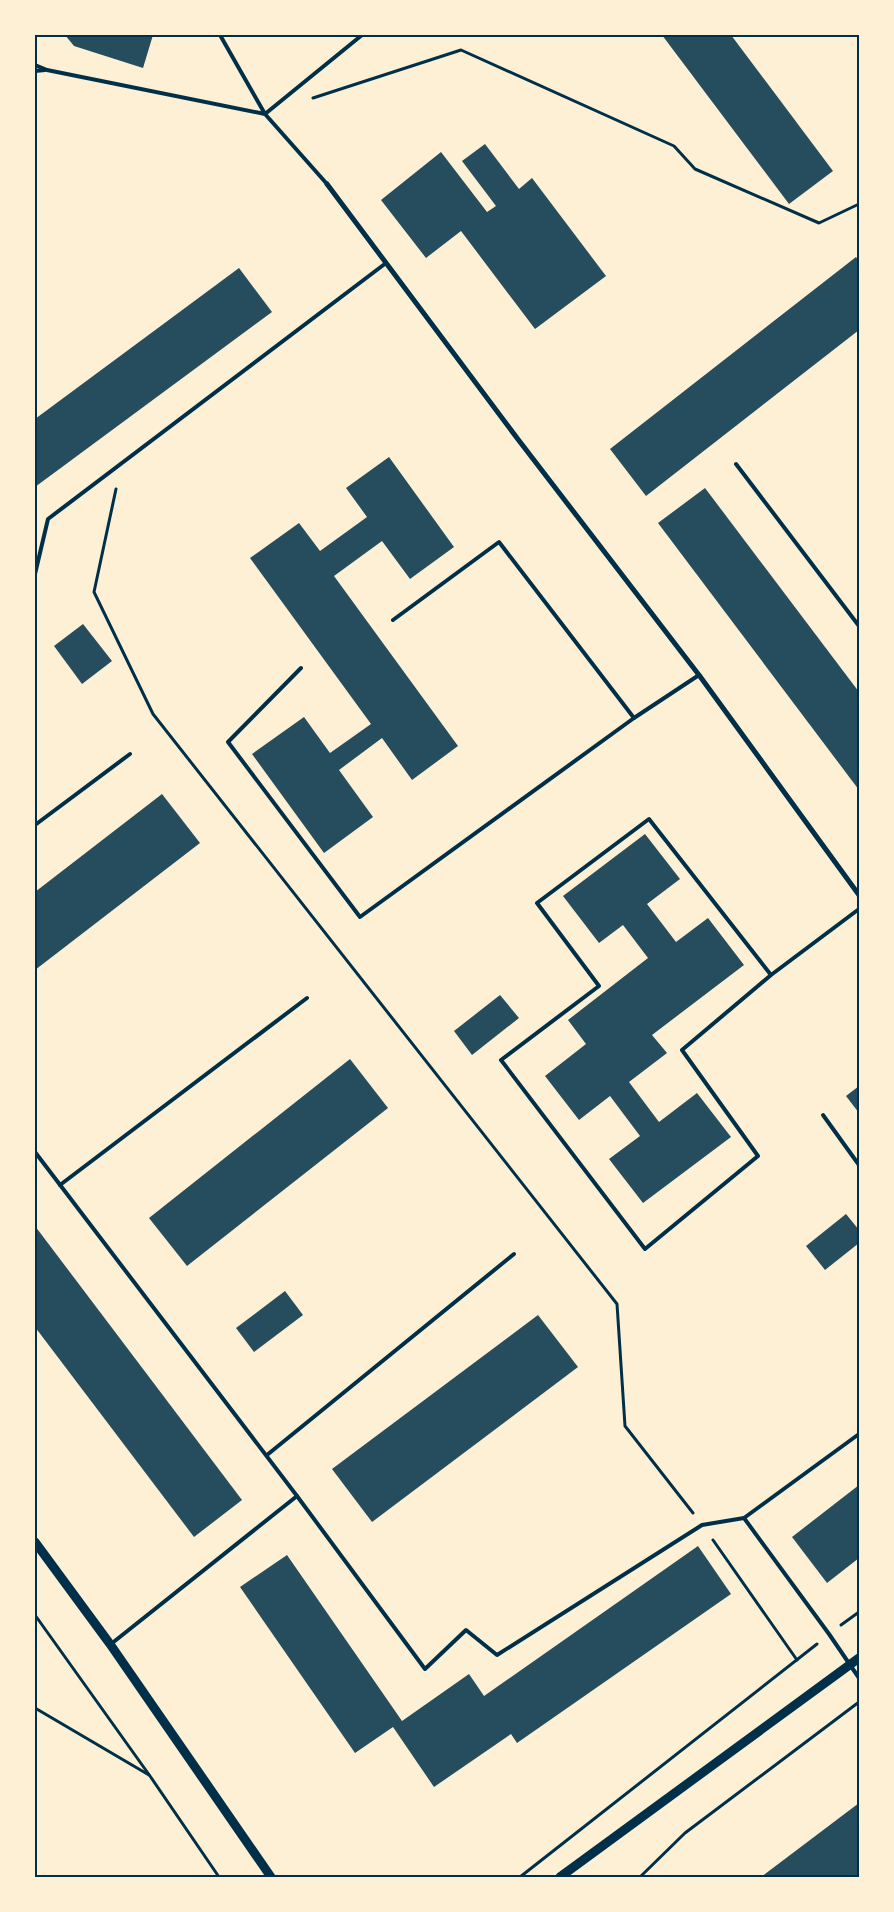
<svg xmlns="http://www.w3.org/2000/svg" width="894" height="1912" font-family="Helvetica,sans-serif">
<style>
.building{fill:#264d5e}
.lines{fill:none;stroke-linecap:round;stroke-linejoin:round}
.path{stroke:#003049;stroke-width:3}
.service{stroke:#003049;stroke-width:4}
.minor{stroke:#003049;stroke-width:5}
.tertiary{stroke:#003049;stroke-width:9}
.neatline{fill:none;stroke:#003049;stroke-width:2}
</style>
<rect width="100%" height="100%" fill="#fdf0d5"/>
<g class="building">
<polygon points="65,35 153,35 143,68 74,46"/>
<polygon points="662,35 731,35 833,171 789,204"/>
<polygon points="485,144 519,189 532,178 606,276 535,329 461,231 426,258 381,200 441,152 487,212 496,206 462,161"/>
<polygon points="856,257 859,261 859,330 646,496 610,449"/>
<polygon points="239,268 272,312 35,487 35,419"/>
<polygon points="389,457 454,547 410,579 382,541 334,576 458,746 412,780 382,738 339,770 373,817 324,853 252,754 304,717 330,753 371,724 250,558 299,523 320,551 367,517 346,488"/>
<polygon points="705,488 859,692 859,790 658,523"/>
<polygon points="83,624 112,661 82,684 54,646"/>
<polygon points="162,794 200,843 35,970 35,892"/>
<polygon points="645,834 680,879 647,904 676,942 708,918 744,965 652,1035 667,1053 629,1082 659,1122 697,1093 731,1137 643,1203 609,1159 640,1136 610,1096 579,1120 545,1076 586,1044 568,1020 648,958 623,925 599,943 563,896"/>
<polygon points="500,995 519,1018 472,1055 454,1031"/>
<polygon points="350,1059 388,1108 187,1266 149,1218"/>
<polygon points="859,1086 859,1113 846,1096"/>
<polygon points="846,1214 859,1230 859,1243 825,1270 806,1246"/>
<polygon points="35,1226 242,1500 194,1537 35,1327"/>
<polygon points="285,1291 303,1315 254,1352 236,1328"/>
<polygon points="538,1315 578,1367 372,1522 332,1469"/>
<polygon points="859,1485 859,1558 827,1583 792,1537"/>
<polygon points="698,1546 731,1594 517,1743 511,1734 434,1787 393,1727 355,1753 240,1587 287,1555 402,1721 469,1674 484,1696"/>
<polygon points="859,1803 859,1874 855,1877 761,1877"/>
</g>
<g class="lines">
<g class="path">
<polyline points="313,98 461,50 674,146 695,169 819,223 859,204"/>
<polyline points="116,489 94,592 153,714 617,1304 625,1426 693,1513"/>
<polyline points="713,1540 797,1660"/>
<polyline points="35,1615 150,1776 219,1877"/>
<polyline points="841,1625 859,1612"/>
<polyline points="35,1708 149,1775"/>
<polyline points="520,1877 817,1644"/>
<polyline points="640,1877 685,1833 859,1702"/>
</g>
<g class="service">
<polyline points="220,35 265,114 327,184"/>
<polyline points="35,65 47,70 265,114"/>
<polyline points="35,71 45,70"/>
<polyline points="265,114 362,35"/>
<polyline points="736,464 859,626"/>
<polyline points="35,574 48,519 386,263"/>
<polyline points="393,620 499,542 634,718"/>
<polyline points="301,668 228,742 360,917 634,718 699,675"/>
<polyline points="35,825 130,754"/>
<polyline points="771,975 649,819 537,903 599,986 501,1060 645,1249 758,1156 682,1050 771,975 859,909"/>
<polyline points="823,1115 859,1165"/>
<polyline points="35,1152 297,1496"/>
<polyline points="60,1185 307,998"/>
<polyline points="267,1455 514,1254"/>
<polyline points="744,1518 859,1434"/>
<polyline points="111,1644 297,1496 425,1669 466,1630 497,1655 702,1525 744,1518 829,1634 859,1678"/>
</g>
<polyline class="minor" points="327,184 517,438 699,675 859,895"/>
<g class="tertiary">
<polyline points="35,1542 110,1644 271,1877"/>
<polyline points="560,1877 859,1658"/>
</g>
</g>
<rect width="894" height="1912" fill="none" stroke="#fdf0d5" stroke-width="72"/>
<rect x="36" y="36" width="822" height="1840" class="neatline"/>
</svg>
